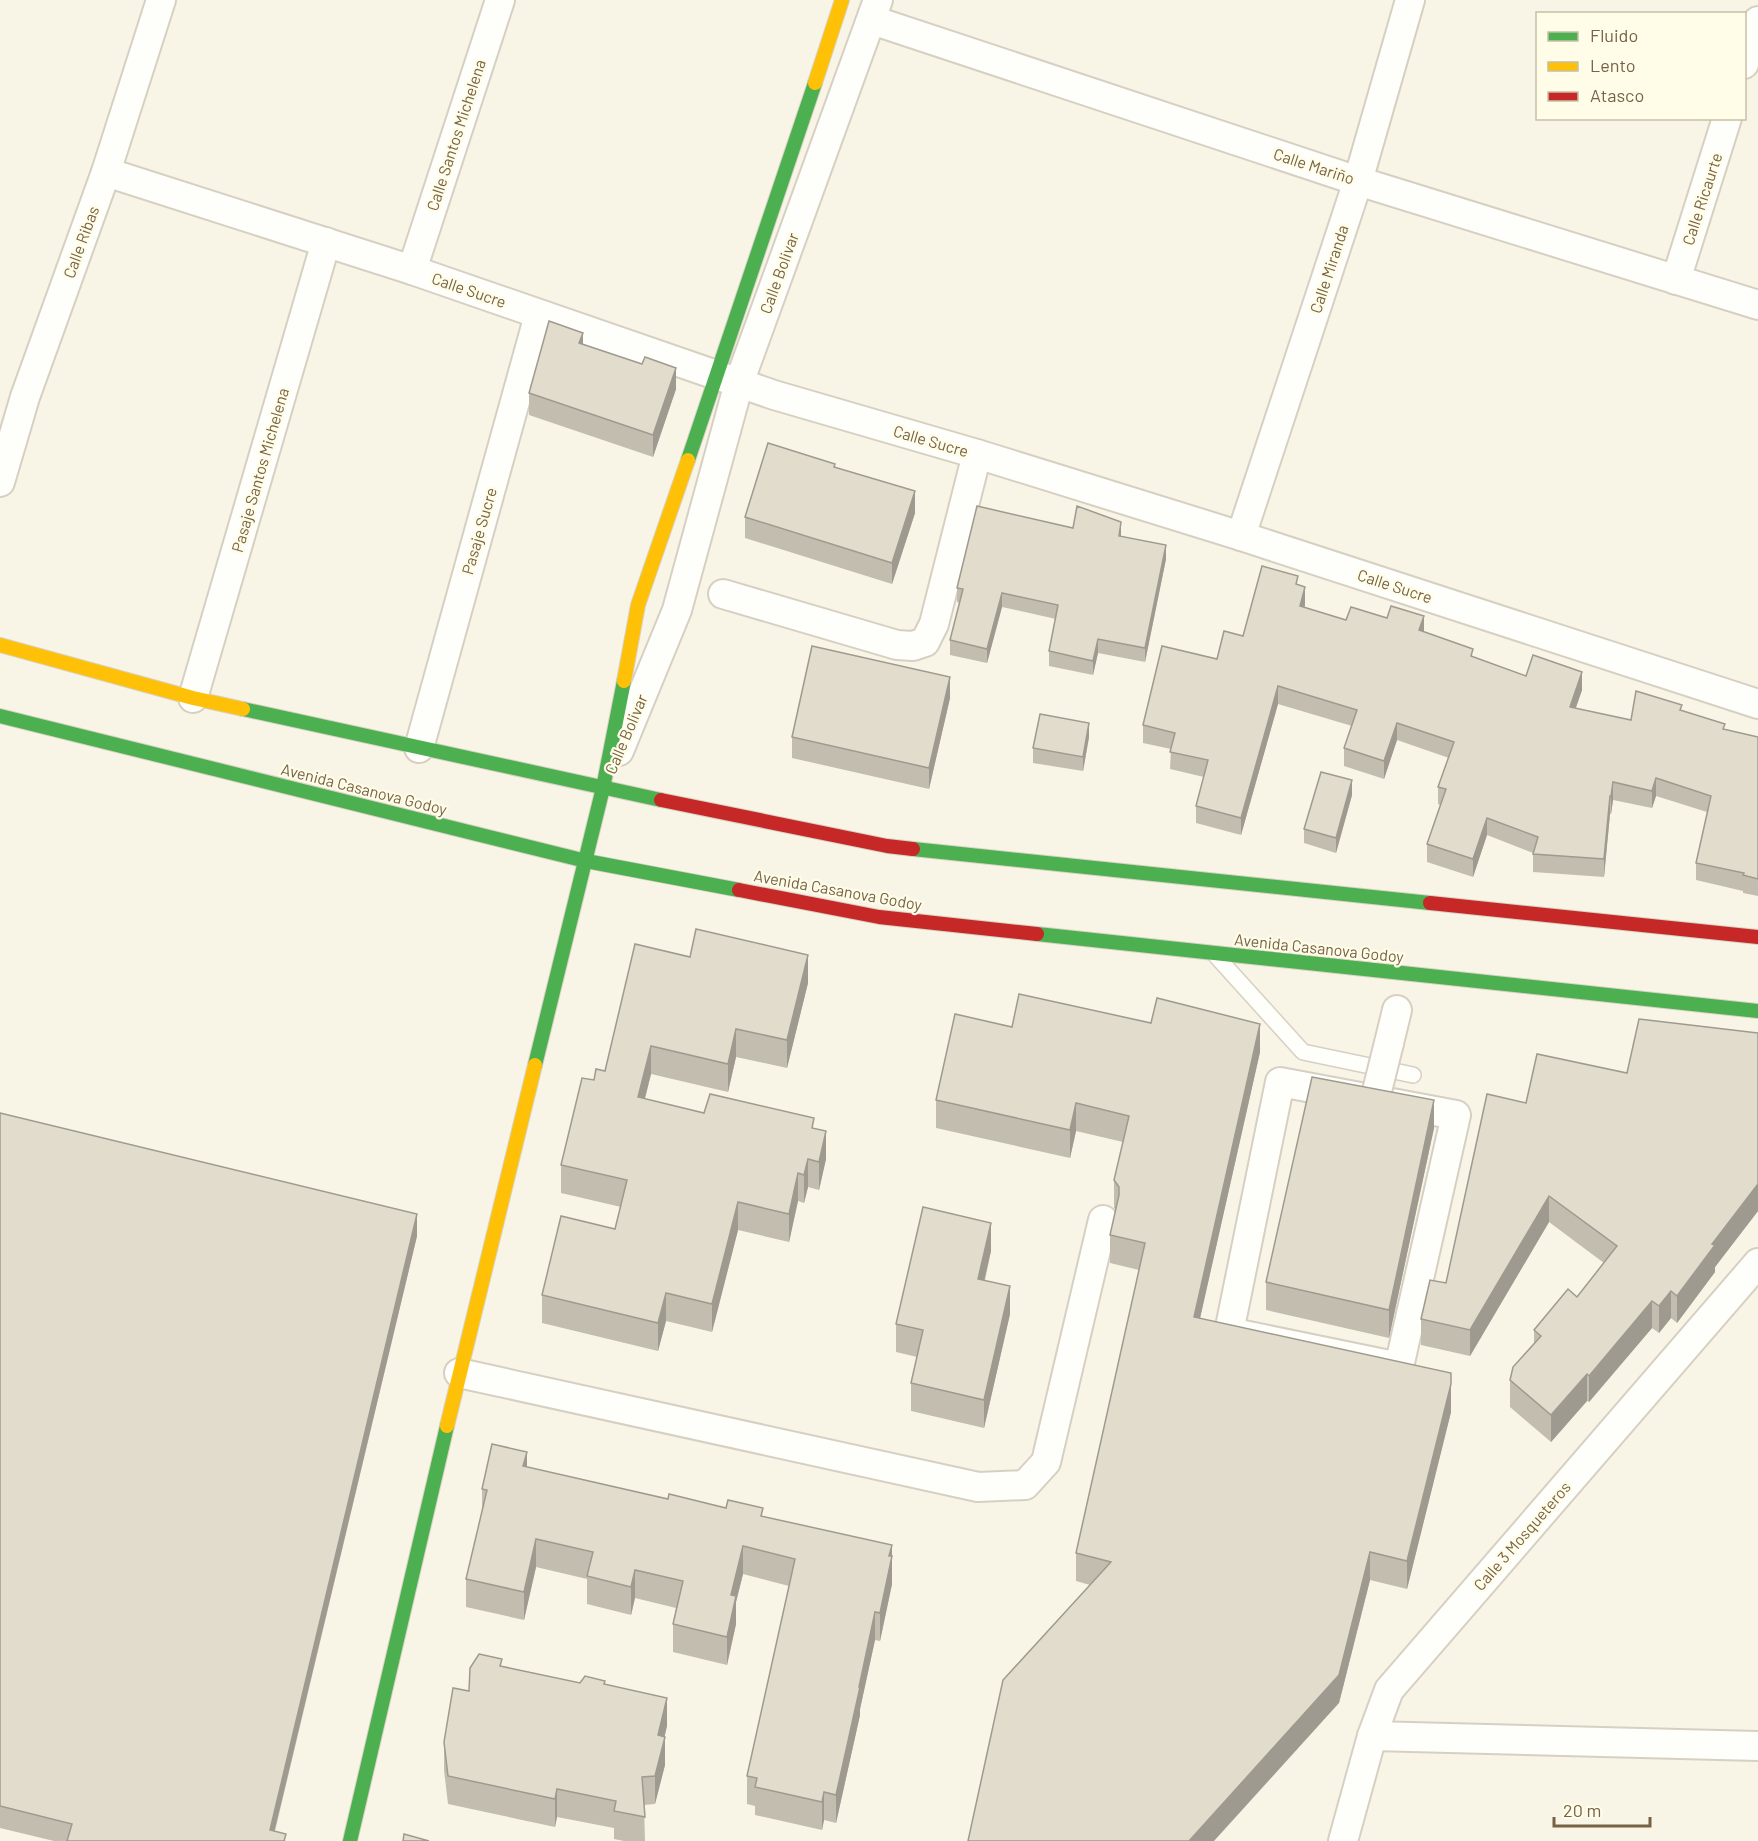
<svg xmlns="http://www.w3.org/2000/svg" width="1758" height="1841" font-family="Barlow,sans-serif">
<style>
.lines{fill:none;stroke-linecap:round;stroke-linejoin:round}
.lane-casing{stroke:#d7d0c2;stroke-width:18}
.street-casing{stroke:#d7d0c2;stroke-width:32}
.fast-casing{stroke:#d8d2c4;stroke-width:16}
.slow-casing{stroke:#d8d2c4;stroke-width:16}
.jam-casing{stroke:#d8d2c4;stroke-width:16}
.lane{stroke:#fefefb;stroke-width:15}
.street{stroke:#fefefb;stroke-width:28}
.fast{stroke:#4caf50;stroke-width:14}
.slow{stroke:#ffc107;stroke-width:14}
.jam{stroke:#c62828;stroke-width:14}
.street-bridge-casing{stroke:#d7d0c2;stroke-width:32;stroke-linecap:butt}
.street-bridge{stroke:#fefefb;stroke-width:28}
.wall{fill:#c2bdaf}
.shaded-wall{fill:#9e9a8f}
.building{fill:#e2dccc;stroke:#9e9a8f;stroke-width:1.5}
.labels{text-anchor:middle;stroke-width:4.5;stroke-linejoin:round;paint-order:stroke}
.street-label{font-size:16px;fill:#766346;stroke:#fffce8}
</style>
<rect width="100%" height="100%" fill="#f8f5e7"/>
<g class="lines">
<defs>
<polyline id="lane" points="1217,957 1303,1052 1413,1075"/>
<g id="street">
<polyline points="872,20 1358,181 1758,305"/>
<polyline points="1744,64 1758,21"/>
<polyline points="106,172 412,270 774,395 977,454 1241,536 1758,704"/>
<polyline points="412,270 500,0"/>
<polyline points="1676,280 1727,118"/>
<polyline points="0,482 25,397 106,172 161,0"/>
<polyline points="1241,536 1358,181 1410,0"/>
<polyline points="723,594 897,645 913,646 925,642 934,624 977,454"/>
<polyline points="193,698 326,242"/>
<polyline points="419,748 539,315"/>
<polyline points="619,751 677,610 739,383 878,0"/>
<polyline points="1389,1043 1397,1010"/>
<polygon points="1280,1082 1456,1115 1399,1367 1229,1332"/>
<polyline points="459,1373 978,1487 1025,1485 1046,1462 1103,1220"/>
<polyline points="1372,1736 1758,1746"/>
<polyline points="1343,1841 1372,1736 1389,1690 1758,1263"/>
</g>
<g id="fast">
<polyline points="688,460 815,83"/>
<polyline points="243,709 661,800"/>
<polyline points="0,716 586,861 739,890"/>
<polyline points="913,849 1430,903"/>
<polyline points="1037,934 1758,1011"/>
<polyline points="535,1065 603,788 624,681"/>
<polyline points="350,1841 447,1426"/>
</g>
<g id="slow">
<polyline points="815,83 842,0"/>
<polyline points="0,645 193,698 243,709"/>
<polyline points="624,681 638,605 688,460"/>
<polyline points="447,1426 535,1065"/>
</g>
<g id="jam">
<polyline points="661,800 887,846 913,849"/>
<polyline points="739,890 879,917 1037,934"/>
<polyline points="1430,903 1758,937"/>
</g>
</defs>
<use href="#lane" class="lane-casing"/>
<use href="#street" class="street-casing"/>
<use href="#fast" class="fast-casing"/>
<use href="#slow" class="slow-casing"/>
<use href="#jam" class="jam-casing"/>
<use href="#lane" class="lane"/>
<use href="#street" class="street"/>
<use href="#fast" class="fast"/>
<use href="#slow" class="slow"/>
<use href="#jam" class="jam"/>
<defs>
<polyline id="street-bridge" points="1376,1095 1389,1043"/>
</defs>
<use href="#street-bridge" class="street-bridge-casing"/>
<use href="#street-bridge" class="street-bridge"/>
</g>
<g class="wall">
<polygon points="583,345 676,389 653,457 529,415 529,393"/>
<polygon points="915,513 892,584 745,538 745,517"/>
<polygon points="1073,528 1121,536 1166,559 1145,662 1098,653 1093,675 1049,666 1049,651 1056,619 1002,607 987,663 950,655 950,640 960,603 957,602 957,588"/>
<polygon points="1298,585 1305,605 1304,607 1346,620 1424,632 1473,657 1526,676 1582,690 1575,709 1631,720 1682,711 1725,729 1758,737 1758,896 1743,893 1743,891 1696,880 1696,863 1707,812 1656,796 1652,808 1613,800 1611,814 1610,814 1604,877 1533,872 1533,853 1487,835 1473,877 1427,862 1427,844 1440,805 1438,804 1438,787 1449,758 1397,740 1384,779 1344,766 1344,748 1352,726 1278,704 1241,835 1196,823 1196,806 1204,777 1170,769 1171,749 1143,743 1143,725 1243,636"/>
<polygon points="950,698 929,789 792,758 792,737"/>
<polygon points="1089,737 1083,771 1033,763 1033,748"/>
<polygon points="1352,795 1336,853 1304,843 1304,829"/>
<polygon points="635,944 808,983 787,1068 736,1057 728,1092 651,1074 645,1099 704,1113 814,1129 826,1159 819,1190 808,1187 804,1203 798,1201 789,1242 738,1230 712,1332 666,1321 658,1351 542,1323 542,1295 615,1229 621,1207 561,1193 561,1165 594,1080 605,1071"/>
<polygon points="1012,1027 1260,1052 1200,1318 1451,1412 1407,1589 1370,1580 1339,1703 1090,1585 1076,1581 1076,1553 1139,1270 1110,1263 1110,1235 1116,1210 1114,1208 1114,1180 1123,1142 1076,1131 1070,1158 936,1128 936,1100"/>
<polygon points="1758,1033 1758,1211 1715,1267 1715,1272 1677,1323 1671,1318 1659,1333 1652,1328 1589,1402 1587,1401 1551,1442 1510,1407 1510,1380 1534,1344 1534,1330 1577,1297 1604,1263 1549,1222 1470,1356 1421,1345 1421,1319 1446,1283 1526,1103"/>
<polygon points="0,1113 417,1236 275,1831 286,1841 54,1841 0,1828"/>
<polygon points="1434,1128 1389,1338 1266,1310 1266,1282"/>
<polygon points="991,1251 985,1280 1010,1314 984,1428 911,1411 911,1383 917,1357 896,1352 896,1324"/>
<polygon points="527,1467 668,1499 726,1508 763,1516 892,1556 892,1584 880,1641 875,1640 860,1709 860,1715 836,1823 824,1820 822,1830 755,1815 755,1806 747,1804 747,1776 789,1586 743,1574 736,1602 736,1624 727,1665 673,1652 673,1624 676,1608 635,1598 631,1615 587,1604 587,1579 536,1567 524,1620 466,1607 466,1579 482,1512 482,1489"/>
<polygon points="502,1666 580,1683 605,1684 667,1726 664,1737 665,1765 655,1804 644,1805 645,1841 624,1841 614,1839 614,1828 557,1817 555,1827 448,1804 444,1770 444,1742 469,1691"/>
</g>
<g class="shaded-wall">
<polygon points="583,333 583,354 579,343"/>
<polygon points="676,368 676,389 653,457 653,435"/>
<polygon points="915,491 915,513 892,584 892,563"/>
<polygon points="1121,522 1121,537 1119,536"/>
<polygon points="1166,545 1166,559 1145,662 1145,648"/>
<polygon points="1305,587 1305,605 1300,623 1300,606"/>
<polygon points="1002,593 1002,607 987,663 987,649"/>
<polygon points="1424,616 1424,633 1419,630"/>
<polygon points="1098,639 1098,653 1093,675 1093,661"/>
<polygon points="1582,672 1582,690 1570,725 1570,707"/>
<polygon points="950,677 950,698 929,789 929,768"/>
<polygon points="1278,686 1278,704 1241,835 1241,818"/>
<polygon points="1089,723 1089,737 1083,771 1083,757"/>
<polygon points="1397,723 1397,740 1384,779 1384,761"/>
<polygon points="1656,778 1656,796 1652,808 1652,791"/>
<polygon points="1352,780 1352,795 1336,853 1336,838"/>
<polygon points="1613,782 1613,800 1611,814 1611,796"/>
<polygon points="1610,796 1610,814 1604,877 1604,859"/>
<polygon points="1487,818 1487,835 1473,877 1473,859"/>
<polygon points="808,955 808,983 787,1068 787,1040"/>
<polygon points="1260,1024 1260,1052 1194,1345 1194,1317"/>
<polygon points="736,1029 736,1057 728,1092 728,1064"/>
<polygon points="651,1046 651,1074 638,1125 638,1097"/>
<polygon points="1434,1100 1434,1128 1389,1338 1389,1310"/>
<polygon points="1076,1103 1076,1131 1070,1158 1070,1130"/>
<polygon points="826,1131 826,1159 819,1190 819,1162"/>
<polygon points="808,1159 808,1187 804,1203 804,1175"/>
<polygon points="798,1173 798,1201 789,1242 789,1214"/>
<polygon points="1758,1184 1758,1211 1715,1267 1715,1272 1677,1323 1677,1296 1712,1244"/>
<polygon points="1549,1196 1549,1222 1470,1356 1470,1330"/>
<polygon points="738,1202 738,1230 712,1332 712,1304"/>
<polygon points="417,1214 417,1236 272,1841 270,1830"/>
<polygon points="991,1223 991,1251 978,1307 978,1279"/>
<polygon points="1010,1286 1010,1314 984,1428 984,1400"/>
<polygon points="1671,1291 1671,1318 1659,1333 1659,1306"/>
<polygon points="666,1293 666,1321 658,1351 658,1323"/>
<polygon points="1652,1301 1652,1328 1589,1402 1589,1376"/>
<polygon points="1587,1374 1587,1401 1551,1442 1551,1415"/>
<polygon points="1451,1384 1451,1412 1407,1589 1407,1561"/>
<polygon points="527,1452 527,1480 523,1466"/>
<polygon points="536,1539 536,1567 524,1620 524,1592"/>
<polygon points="892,1545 892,1584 880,1641 880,1613 889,1556"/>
<polygon points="743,1546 743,1574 736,1602 736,1624 727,1665 727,1637 731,1595"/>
<polygon points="1370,1552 1370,1580 1339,1703 1214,1841 1189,1841"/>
<polygon points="635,1570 635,1598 631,1615 631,1587"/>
<polygon points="875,1612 875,1640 860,1709 860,1715 836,1823 836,1795"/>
<polygon points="667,1698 667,1726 659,1761 665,1737 665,1765 655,1804 655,1776 658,1735"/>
<polygon points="557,1789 557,1817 555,1827 555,1799"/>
<polygon points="824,1792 824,1820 822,1830 822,1802"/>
</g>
<g class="building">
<polygon points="549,321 583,333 579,343 642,364 645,357 676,368 653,435 529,393"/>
<polygon points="768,443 835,464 834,467 915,491 892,563 745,517"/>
<polygon points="977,506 1073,528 1077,506 1121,522 1119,536 1166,545 1145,648 1098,639 1093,661 1049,651 1058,605 1002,593 987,649 950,640 963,589 957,588"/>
<polygon points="1262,566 1298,576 1296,584 1305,587 1300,606 1346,620 1351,607 1387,618 1391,606 1424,616 1419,630 1473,649 1471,656 1526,676 1533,655 1582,672 1570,707 1631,720 1636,691 1682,705 1680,710 1725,724 1723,729 1758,737 1758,879 1743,875 1744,873 1696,863 1711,796 1656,778 1652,791 1613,782 1611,796 1610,796 1604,859 1533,854 1538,837 1487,818 1473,859 1427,844 1446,789 1438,787 1454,742 1397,723 1384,761 1344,748 1357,710 1278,686 1241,818 1196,806 1208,760 1170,752 1175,733 1143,725 1162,646 1217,659 1224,631 1243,636"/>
<polygon points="812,646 950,677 929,768 792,737"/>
<polygon points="1040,714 1089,723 1083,757 1033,748"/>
<polygon points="1321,772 1352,780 1336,838 1304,829"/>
<polygon points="696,929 808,955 787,1040 736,1029 728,1064 651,1046 638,1097 704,1113 710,1094 814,1118 812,1128 826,1131 819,1162 808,1159 804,1175 798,1173 789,1214 738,1202 712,1304 666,1293 658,1323 542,1295 561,1216 615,1229 627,1180 561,1165 582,1078 594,1080 596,1069 605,1071 635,944 690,957"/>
<polygon points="1019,994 1151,1023 1157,998 1260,1024 1194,1317 1451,1373 1451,1384 1407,1561 1370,1552 1339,1675 1189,1841 968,1841 1003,1680 1111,1562 1076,1553 1145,1243 1110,1235 1119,1195 1119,1187 1114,1180 1129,1116 1076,1103 1070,1130 936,1100 955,1014 1012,1027"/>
<polygon points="1639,1019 1758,1033 1758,1184 1712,1244 1715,1245 1677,1296 1671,1291 1659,1306 1652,1301 1589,1376 1587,1374 1551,1415 1510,1380 1513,1367 1541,1336 1534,1330 1568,1289 1577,1297 1617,1246 1549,1196 1470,1330 1421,1319 1430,1280 1446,1283 1487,1094 1526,1103 1537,1054 1627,1073"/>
<polygon points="1312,1077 1434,1100 1389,1310 1266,1282"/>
<polygon points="0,1113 417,1214 270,1830 286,1834 284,1841 67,1841 72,1824 0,1806"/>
<polygon points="923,1207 991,1223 978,1279 1010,1286 984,1400 911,1383 923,1330 896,1324"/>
<polygon points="492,1444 527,1452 523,1466 668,1499 669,1494 726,1508 728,1500 763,1508 761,1516 892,1545 889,1556 892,1556 880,1613 875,1612 859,1687 860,1687 836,1795 824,1792 822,1802 755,1787 757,1778 747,1776 795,1559 743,1546 731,1595 736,1596 727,1637 673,1624 683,1581 635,1570 631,1587 587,1576 593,1552 536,1539 524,1592 466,1579 487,1490 482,1489"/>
<polygon points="479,1654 502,1659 500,1666 580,1683 585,1676 605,1681 604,1684 667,1698 658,1735 665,1737 655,1776 642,1777 645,1817 614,1811 616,1801 557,1789 555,1799 448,1776 444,1742 453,1688 469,1691 470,1668"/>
<polygon points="404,1834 429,1841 403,1841"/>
</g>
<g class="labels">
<g class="street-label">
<text transform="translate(456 135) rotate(-72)" y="6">Calle Santos Michelena</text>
<text transform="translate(1314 166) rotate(18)" y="6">Calle Mariño</text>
<text transform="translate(1702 199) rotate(-72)" y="6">Calle Ricaurte</text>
<text transform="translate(81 242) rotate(-70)" y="6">Calle Ribas</text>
<text transform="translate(1329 269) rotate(-72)" y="6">Calle Miranda</text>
<text transform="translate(779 273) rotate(-70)" y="6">Calle Bolivar</text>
<text transform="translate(469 290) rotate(19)" y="6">Calle Sucre</text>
<text transform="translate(931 441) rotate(16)" y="6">Calle Sucre</text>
<text transform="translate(260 470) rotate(-74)" y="6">Pasaje Santos Michelena</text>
<text transform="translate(479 531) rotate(-74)" y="6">Pasaje Sucre</text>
<text transform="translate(1395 586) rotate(18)" y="6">Calle Sucre</text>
<text transform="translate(626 734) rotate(-67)" y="6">Calle Bolivar</text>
<text transform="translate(364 789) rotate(14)" y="6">Avenida Casanova Godoy</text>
<text transform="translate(838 890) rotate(10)" y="6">Avenida Casanova Godoy</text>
<text transform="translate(1319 948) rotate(6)" y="6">Avenida Casanova Godoy</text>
<text transform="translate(1522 1536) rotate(-49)" y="6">Calle 3 Mosqueteros</text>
</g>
</g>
<rect x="1536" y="12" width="210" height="108" fill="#fffce8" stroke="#c8bfa7" stroke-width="1.5"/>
<rect x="1548" y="32" width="30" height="9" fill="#4caf50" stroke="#c8bfa7" stroke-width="1.5"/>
<text x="1590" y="42" font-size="18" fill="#766346">Fluido</text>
<rect x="1548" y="62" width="30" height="9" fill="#ffc107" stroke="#c8bfa7" stroke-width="1.5"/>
<text x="1590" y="72" font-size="18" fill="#766346">Lento</text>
<rect x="1548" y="92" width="30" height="9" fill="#c62828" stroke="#c8bfa7" stroke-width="1.5"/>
<text x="1590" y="102" font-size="18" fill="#766346">Atasco</text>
<path d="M1554 1817v9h96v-9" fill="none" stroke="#766346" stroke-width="3"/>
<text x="1563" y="1817" font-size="18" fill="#766346" stroke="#fffce8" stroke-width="4.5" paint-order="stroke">20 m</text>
</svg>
